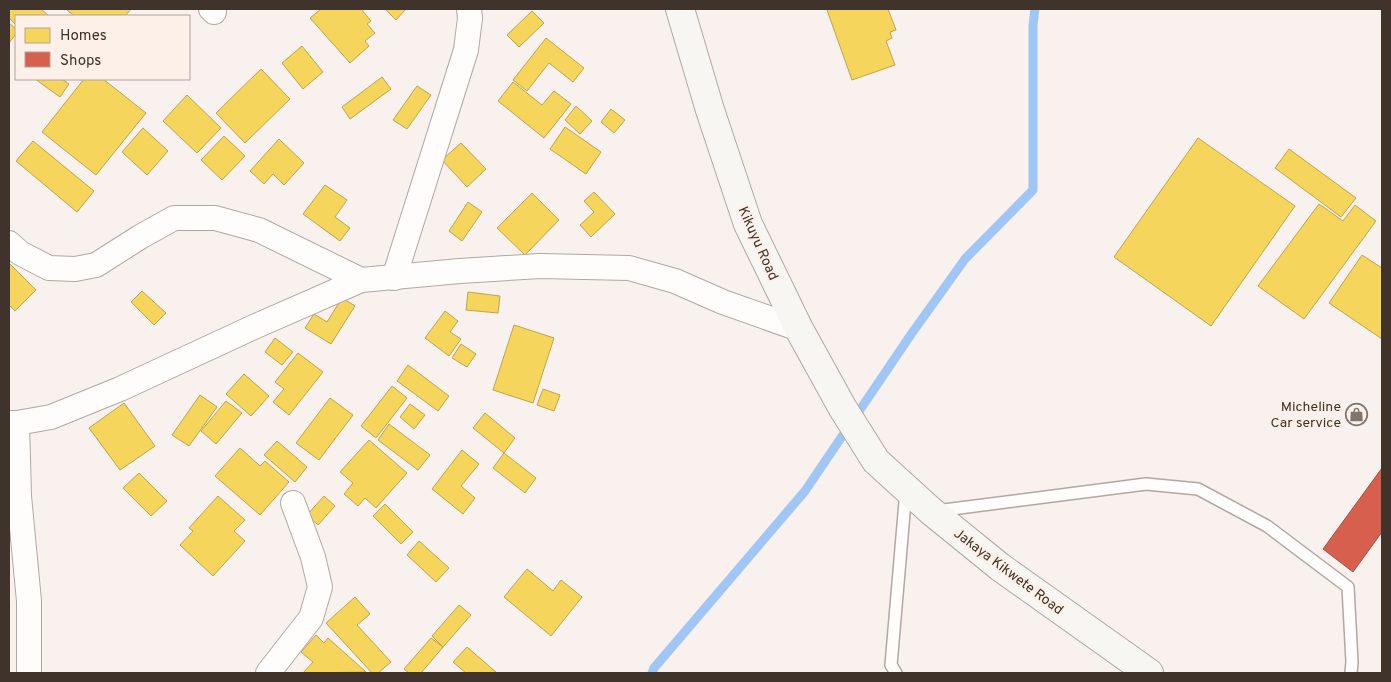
<svg xmlns="http://www.w3.org/2000/svg" width="1391" height="682" font-family="Overpass,sans-serif">
<style>
.homes{fill:#f6d55c;stroke:#bfa44e}
.shops{fill:#d6604d;stroke:#a95243}
.lines{fill:none;stroke-linecap:round;stroke-linejoin:round}
.stream{stroke:#a0c6f5;stroke-width:9}
.service-casing{stroke:#b0a8a3;stroke-width:14}
.minor-casing{stroke:#b0a8a3;stroke-width:26}
.secondary-casing{stroke:#b0a8a3;stroke-width:30}
.service{stroke:#fefdfc;stroke-width:11}
.minor{stroke:#fefdfc;stroke-width:24}
.secondary{stroke:#f8f6f3;stroke-width:28}
.labels{text-anchor:middle;stroke-width:5;stroke-linejoin:round;paint-order:stroke}
.street-label{font-size:14px;fill:#3f332c;stroke:#fcf0e9}
.poi-label{font-size:14px;fill:#3f332c;stroke:#fcf0e9;text-anchor:end}
</style>
<rect width="100%" height="100%" fill="#f8f1ed"/>
<g class="homes">
<polygon points="9,9 41,9 49,16 16,16 16,25 9,18"/>
<polygon points="66,9 131,9 125,16 74,16"/>
<polygon points="321,9 361,9 371,21 367,24 375,33 365,41 369,46 350,63 310,18"/>
<polygon points="385,9 406,9 396,20"/>
<polygon points="829,9 888,9 896,30 890,32 892,38 886,41 895,65 852,80 827,10"/>
<polygon points="532,11 544,23 519,47 507,35"/>
<polygon points="9,23 16,29 16,34 9,43"/>
<polygon points="546,38 584,68 573,82 549,63 527,91 513,80"/>
<polygon points="302,46 323,72 303,89 282,63"/>
<polygon points="261,69 290,99 245,143 216,113"/>
<polygon points="382,77 391,89 350,119 342,107"/>
<polygon points="35,79 62,79 69,84 60,97"/>
<polygon points="84,79 103,79 146,113 96,175 42,132"/>
<polygon points="513,82 542,105 554,91 571,104 544,138 498,101"/>
<polygon points="417,86 431,95 407,129 393,120"/>
<polygon points="187,95 221,128 197,153 163,121"/>
<polygon points="576,106 592,121 580,134 565,120"/>
<polygon points="611,109 625,120 614,133 601,122"/>
<polygon points="565,127 601,152 586,174 550,149"/>
<polygon points="143,128 168,151 147,175 122,152"/>
<polygon points="224,136 245,156 222,180 201,160"/>
<polygon points="1198,138 1295,206 1211,326 1114,257"/>
<polygon points="279,139 304,163 284,185 273,174 264,184 250,171"/>
<polygon points="33,141 94,191 77,212 16,161"/>
<polygon points="461,143 486,169 467,187 442,160"/>
<polygon points="1289,149 1356,198 1341,217 1275,168"/>
<polygon points="325,185 347,200 335,217 350,228 340,241 303,214"/>
<polygon points="594,192 615,214 591,237 580,225 594,212 584,201"/>
<polygon points="532,193 559,220 525,255 497,228"/>
<polygon points="468,202 482,212 462,241 449,231"/>
<polygon points="1319,204 1343,221 1355,205 1376,221 1304,319 1258,286"/>
<polygon points="1362,255 1382,268 1382,339 1329,303"/>
<polygon points="10,264 36,290 15,311 9,305 9,265"/>
<polygon points="142,291 166,313 154,325 131,302"/>
<polygon points="468,292 500,296 498,313 466,310"/>
<polygon points="342,298 355,306 331,344 305,328 314,314 327,322"/>
<polygon points="445,311 458,321 450,332 461,339 449,356 425,338"/>
<polygon points="514,325 554,338 533,403 493,390"/>
<polygon points="275,338 293,352 282,365 265,352"/>
<polygon points="461,344 476,354 467,367 452,358"/>
<polygon points="298,353 323,372 289,415 273,402 284,389 275,382"/>
<polygon points="408,365 449,396 438,411 397,381"/>
<polygon points="244,374 269,396 251,416 226,394"/>
<polygon points="392,386 407,398 376,438 361,426"/>
<polygon points="543,389 560,395 554,411 537,405"/>
<polygon points="200,395 217,407 189,446 172,435"/>
<polygon points="330,398 353,415 319,460 296,443"/>
<polygon points="226,401 242,413 216,444 201,431"/>
<polygon points="124,403 155,446 120,470 89,428"/>
<polygon points="410,404 425,415 414,429 400,417"/>
<polygon points="485,413 515,438 504,453 473,428"/>
<polygon points="389,424 430,455 418,470 378,440"/>
<polygon points="369,440 407,473 376,508 365,498 358,506 344,494 353,483 340,472"/>
<polygon points="277,441 307,467 295,482 264,455"/>
<polygon points="240,448 260,466 265,461 289,482 260,515 215,476"/>
<polygon points="462,450 479,464 461,486 475,498 463,514 432,489"/>
<polygon points="504,453 536,478 525,493 493,468"/>
<polygon points="139,473 167,501 151,516 123,488"/>
<polygon points="218,496 245,520 234,531 245,541 213,576 180,545 193,531 189,528"/>
<polygon points="324,496 335,506 318,525 307,515"/>
<polygon points="385,504 413,532 401,544 373,516"/>
<polygon points="419,541 449,568 436,582 407,555"/>
<polygon points="527,569 553,591 561,580 582,597 551,636 504,597"/>
<polygon points="355,597 370,614 357,625 391,662 378,673 372,673 326,623"/>
<polygon points="459,605 471,615 443,647 432,636"/>
<polygon points="316,635 324,643 328,638 366,672 303,673 313,662 301,652"/>
<polygon points="431,638 443,647 421,673 409,673 404,669"/>
<polygon points="467,647 497,673 466,673 453,662"/>
</g>
<polygon class="shops" points="1382,468 1382,532 1353,572 1323,549"/>
<g class="lines">
<polyline class="stream" points="652,673 654,668 805,491 912,333 965,259 1033,190 1033,25 1035,9"/>
<defs>
<g id="service">
<polyline points="936,511 1146,484 1198,489 1267,526 1348,587 1352,662 1351,673"/>
<polyline points="896,673 891,665 906,490"/>
</g>
<g id="minor">
<polyline points="211,9 214,12"/>
<polyline points="9,243 20,253 49,268 75,269 96,265 140,237 174,218 215,218 259,230 361,280"/>
<polyline points="394,278 466,50 470,18 469,9"/>
<polyline points="9,423 17,423 51,417 120,389 256,326 361,280 460,271 540,266 629,268 675,281 723,302 799,329"/>
<polyline points="17,423 19,496 29,601 29,673"/>
<polyline points="268,673 311,618 320,587 313,557 293,503"/>
</g>
<polyline id="secondary" points="680,9 710,110 748,224 799,329 842,407 876,461 931,511 1000,567 1149,673"/>
</defs>
<use href="#service" class="service-casing"/>
<use href="#minor" class="minor-casing"/>
<use href="#secondary" class="secondary-casing"/>
<use href="#service" class="service"/>
<use href="#minor" class="minor"/>
<use href="#secondary" class="secondary"/>
</g>
<defs>
<symbol id="shop-ring" viewBox="-11 -11 22 22"><circle r="9.5" fill="#fcf0e9" stroke="#807670" stroke-width="1.5"/><path d="M-5-2.5h2.3a2.7 3.5 0 0 1 5.4 0H5L5.5 6h-11ZM-1.5-2.5h3a1.5 2.3 0 0 0-3 0Z" fill="#807670"/></symbol>
</defs>
<g fill-rule="evenodd">
<use href="#shop-ring" x="1344" y="402" width="25" height="25"/>
</g>
<g class="labels">
<g class="street-label">
<text transform="translate(759 243) rotate(66)" y="5">Kikuyu Road</text>
<text transform="translate(1009 571) rotate(37)" y="5">Jakaya Kikwete Road</text>
</g>
<g class="poi-label">
<text x="1341" y="411">Micheline<tspan x="1341" dy="16">Car service</tspan></text>
</g>
</g>
<rect width="1391" height="682" fill="none" stroke="#3f332c" stroke-width="20"/>
<rect x="15" y="15" width="175" height="65" fill="#fcf0e9" stroke="#b0a49d"/>
<rect x="25" y="28" width="25" height="15" fill="#f6d55c" stroke="#b0a49d"/>
<text x="60" y="40" font-size="15" fill="#3f332c">Homes</text>
<rect x="25" y="52" width="25" height="15" fill="#d6604d" stroke="#b0a49d"/>
<text x="60" y="65" font-size="15" fill="#3f332c">Shops</text>
</svg>
